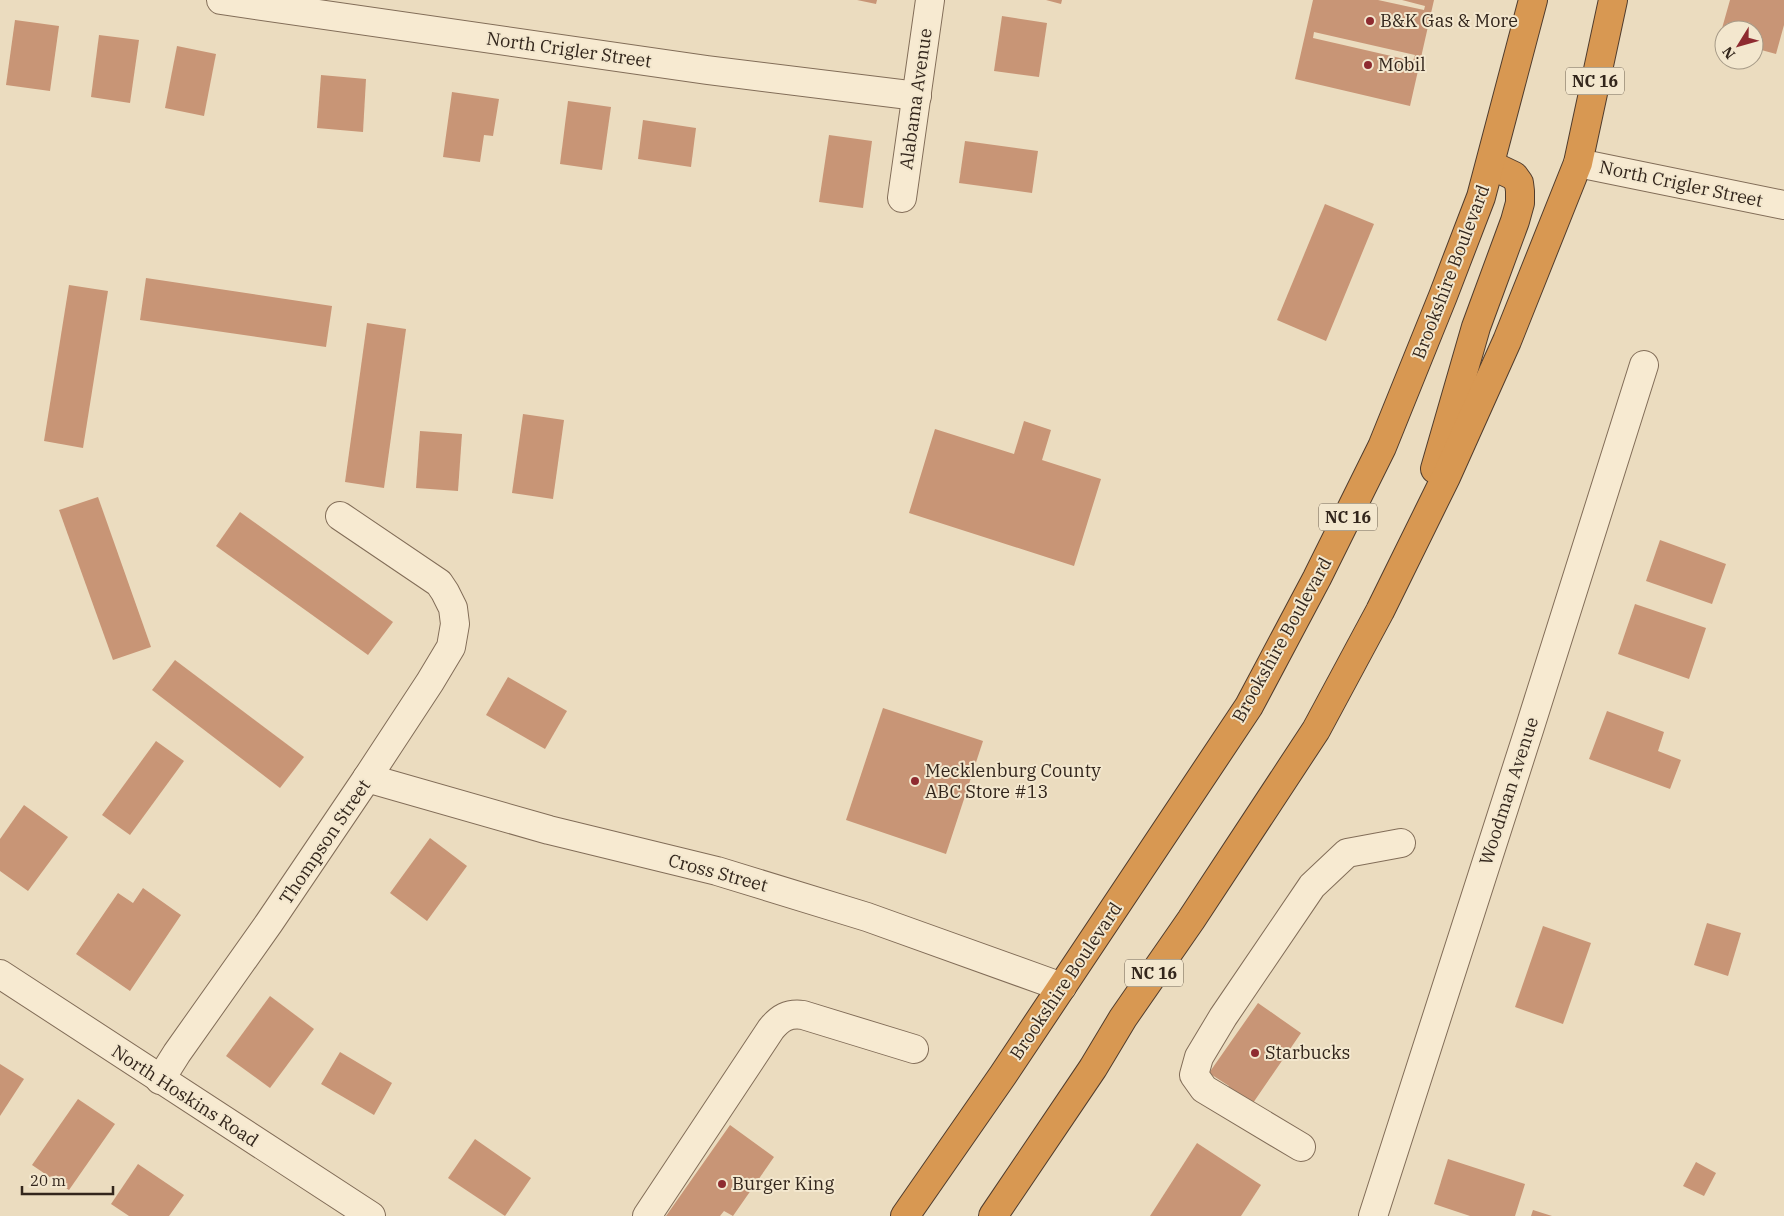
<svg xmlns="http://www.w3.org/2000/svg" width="1784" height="1216" font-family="'IBM Plex Serif',serif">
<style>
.building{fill:#c89576;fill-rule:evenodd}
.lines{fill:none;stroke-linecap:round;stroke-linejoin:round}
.minor-casing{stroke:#826d58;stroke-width:30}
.highway-casing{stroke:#503c2d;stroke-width:30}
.minor{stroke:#f7ead1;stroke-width:28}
.highway{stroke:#d89852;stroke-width:28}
.poi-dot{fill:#8e2b30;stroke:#f3e7ce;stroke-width:2}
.labels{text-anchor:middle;stroke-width:4;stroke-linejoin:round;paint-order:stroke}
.shield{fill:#f3e7ce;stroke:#6d6051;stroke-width:1}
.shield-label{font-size:16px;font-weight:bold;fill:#33261c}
.poi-label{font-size:18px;fill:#33261c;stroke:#f3e7ce;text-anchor:start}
.street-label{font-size:18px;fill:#33261c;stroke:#f3e7ce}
</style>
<rect width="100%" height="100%" fill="#ebdcbf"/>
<g class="building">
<polygon points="857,0 877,0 876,4"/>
<polygon points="1046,0 1062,0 1061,4"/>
<path d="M1313 0H1378L1424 10 1425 6 1402 0H1434L1410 106 1295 79ZM1314 32 1415 55 1413 61 1313 38Z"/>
<polygon points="1730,0 1784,0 1784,25 1776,54 1754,48 1754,30 1724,30 1724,40 1719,39"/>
<polygon points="1002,16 1047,23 1039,77 994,71"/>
<polygon points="15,20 59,26 50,91 6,85"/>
<polygon points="99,35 139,40 130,103 91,97"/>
<polygon points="177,46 216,54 204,116 165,108"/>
<polygon points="321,75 366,79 363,132 317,128"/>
<polygon points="452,92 499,99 493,136 484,135 480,162 443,157"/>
<polygon points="568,101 611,107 602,170 560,164"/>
<polygon points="643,120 696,128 691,167 638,159"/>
<polygon points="829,135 872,141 863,208 819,202"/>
<polygon points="965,141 1038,151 1032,193 959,183"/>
<polygon points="1325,204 1374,224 1326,341 1277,320"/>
<polygon points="146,278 332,306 326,347 140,320"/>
<polygon points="69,285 108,291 83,448 44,441"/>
<polygon points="367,323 406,329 384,488 345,482"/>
<polygon points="523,414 564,420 553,499 512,493"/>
<polygon points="1024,421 1051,430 1042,460 1101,479 1074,566 909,513 935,429 1014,454"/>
<polygon points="420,431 462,434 458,491 416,488"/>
<polygon points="98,497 151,647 113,660 59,510"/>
<polygon points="240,512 393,622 368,655 216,546"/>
<polygon points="1660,540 1726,564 1712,604 1646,581"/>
<polygon points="1635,604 1706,628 1689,679 1618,654"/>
<polygon points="175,660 304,757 280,788 152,690"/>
<polygon points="508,677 567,711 545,749 486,715"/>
<polygon points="883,708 983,741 946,854 846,820"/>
<polygon points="1607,711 1664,732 1658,751 1681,760 1670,789 1589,759"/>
<polygon points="156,741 184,761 130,835 102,815"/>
<polygon points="24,805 68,837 28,891 0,871 0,839"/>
<polygon points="430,838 467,866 427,921 390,893"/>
<polygon points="143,888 181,915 130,991 76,954 118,893 133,903"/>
<polygon points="1707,923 1741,933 1728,976 1694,965"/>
<polygon points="1543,926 1591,943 1563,1024 1515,1007"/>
<polygon points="270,996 314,1029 270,1088 226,1056"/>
<polygon points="1258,1003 1301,1033 1253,1103 1224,1092 1229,1086 1209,1073"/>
<polygon points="340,1052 392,1083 374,1115 321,1084"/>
<polygon points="0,1064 24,1079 0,1116"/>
<polygon points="78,1099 115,1124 69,1190 32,1165"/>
<polygon points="730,1125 774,1157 733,1216 724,1211 720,1216 666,1216"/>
<polygon points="475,1139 531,1178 505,1216 448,1178"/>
<polygon points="1197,1143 1261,1185 1241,1216 1150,1216"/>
<polygon points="1448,1159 1525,1184 1515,1216 1470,1216 1434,1204"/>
<polygon points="1696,1162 1716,1173 1704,1196 1683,1186"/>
<polygon points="138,1164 184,1195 169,1216 129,1216 111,1204"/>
<polygon points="1533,1210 1552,1216 1531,1216"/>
</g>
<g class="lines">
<defs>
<g id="minor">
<polyline points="221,0 707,70 917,96"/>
<polyline points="1578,163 1784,205"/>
<polyline points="902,198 930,0"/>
<polyline points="367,778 549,830 717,871 867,917 1062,987"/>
<polyline points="0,974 371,1216"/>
<polyline points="160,1080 177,1053 269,923 367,778 430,682 451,647 455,624 453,608 445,592 439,583 340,516"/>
<polyline points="1301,1147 1204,1089 1194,1075 1199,1057 1223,1017 1312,886 1347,853 1401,843"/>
<path d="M647 1216 771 1029C780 1018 788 1013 803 1015L914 1049"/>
<polyline points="1373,1216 1529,730 1644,365"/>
</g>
<g id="highway">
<polyline points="1435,469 1476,327 1515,221 1520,203 1520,191 1519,183 1514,176 1491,165"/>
<polyline points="905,1216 1003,1075 1249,706 1317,578 1382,447 1443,296 1481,197 1533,0"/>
<polyline points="993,1216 1093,1068 1123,1018 1191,920 1316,730 1380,611 1446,477 1507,341 1578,163 1613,0"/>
</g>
</defs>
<use href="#minor" class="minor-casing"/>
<use href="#highway" class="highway-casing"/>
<use href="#minor" class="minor"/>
<use href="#highway" class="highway"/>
</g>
<g class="poi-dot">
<circle cx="1370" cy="21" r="5"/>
<circle cx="1368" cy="65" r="5"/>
<circle cx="915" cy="781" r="5"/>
<circle cx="1255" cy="1053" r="5"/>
<circle cx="722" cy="1184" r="5"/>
</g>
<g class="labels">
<g class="shield">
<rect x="1566" y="67.5" width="58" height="27" rx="4"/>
<rect x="1319" y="503.5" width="58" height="27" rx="4"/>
<rect x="1125" y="959.5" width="58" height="27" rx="4"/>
</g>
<g class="shield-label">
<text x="1595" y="87">NC 16</text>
<text x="1348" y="523">NC 16</text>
<text x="1154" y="979">NC 16</text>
</g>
<g class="poi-label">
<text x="1380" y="27">B&amp;K Gas &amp; More</text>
<text x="1378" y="71">Mobil</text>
<text x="925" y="777">Mecklenburg County<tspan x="925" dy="21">ABC Store #13</tspan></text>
<text x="1265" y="1059">Starbucks</text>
<text x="732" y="1190">Burger King</text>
</g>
<g class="street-label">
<text transform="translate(569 50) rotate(8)" y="6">North Crigler Street</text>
<text transform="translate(916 99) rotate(-82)" y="6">Alabama Avenue</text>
<text transform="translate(1681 184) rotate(12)" y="6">North Crigler Street</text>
<text transform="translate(1451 272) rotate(-69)" y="6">Brookshire Boulevard</text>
<text transform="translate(1282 640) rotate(-61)" y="6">Brookshire Boulevard</text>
<text transform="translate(1509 791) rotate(-72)" y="6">Woodman Avenue</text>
<text transform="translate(325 842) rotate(-56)" y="6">Thompson Street</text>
<text transform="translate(718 873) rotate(15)" y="6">Cross Street</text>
<text transform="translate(1066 981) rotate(-56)" y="6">Brookshire Boulevard</text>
<text transform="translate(185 1096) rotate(33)" y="6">North Hoskins Road</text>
</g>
</g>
<g transform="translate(1739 45) rotate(233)"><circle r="24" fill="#f3e7ce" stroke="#a69a87"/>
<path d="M0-4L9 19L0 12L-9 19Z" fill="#8e2b30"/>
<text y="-8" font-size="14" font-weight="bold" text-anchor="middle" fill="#33261c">N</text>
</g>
<path d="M22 1186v8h91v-8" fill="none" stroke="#33261c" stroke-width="2.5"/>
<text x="30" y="1186" font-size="15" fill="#33261c" stroke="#f3e7ce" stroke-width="4" paint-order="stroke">20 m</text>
</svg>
